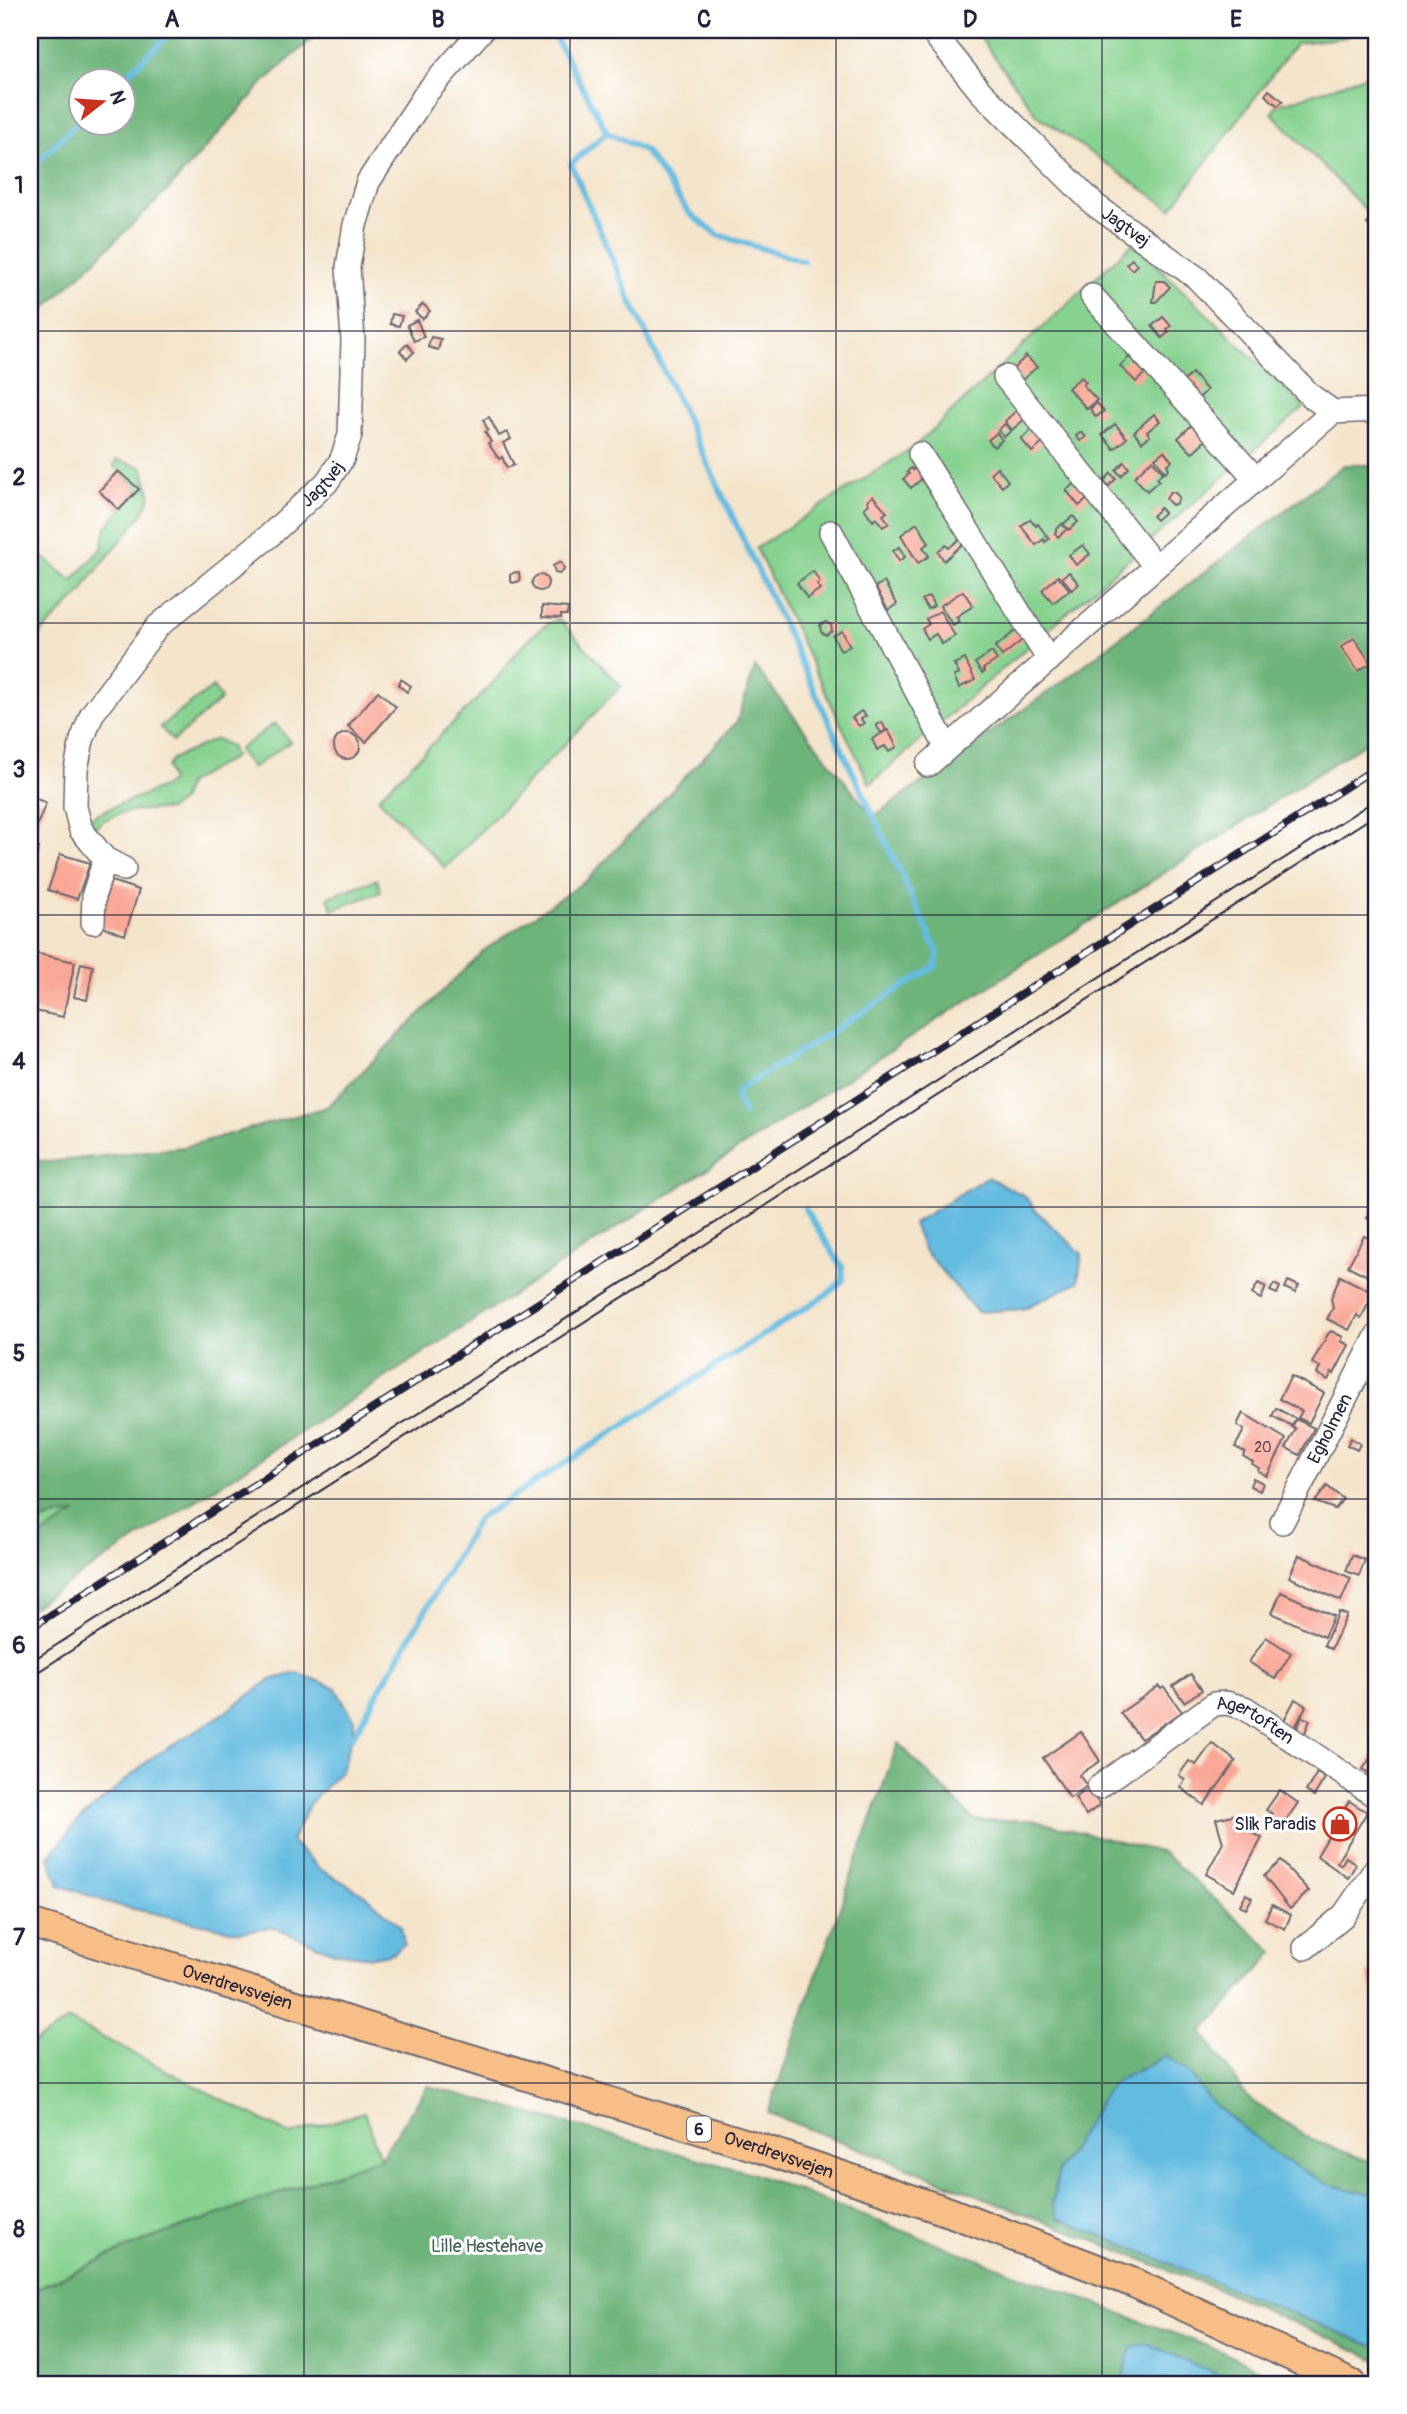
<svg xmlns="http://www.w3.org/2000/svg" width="1407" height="2414" font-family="Pangolin,sans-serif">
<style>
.green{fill:#87d290;stroke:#547a66;stroke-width:2}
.forest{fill:#6db47a;stroke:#486b5a;stroke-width:2;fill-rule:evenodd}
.water{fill:#63bbe0;stroke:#426e8e;stroke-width:2}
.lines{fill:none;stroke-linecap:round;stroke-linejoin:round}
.stream{stroke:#63bbe0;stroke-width:6}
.building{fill:#f9a897}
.minor-casing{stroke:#6c666d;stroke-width:26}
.major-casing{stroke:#6c666d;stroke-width:32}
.minor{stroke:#fff;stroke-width:23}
.major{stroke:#f7be87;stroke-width:28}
.tram{stroke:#22223b;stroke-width:2}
.rail-casing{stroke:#22223b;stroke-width:8}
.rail{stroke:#fff;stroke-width:5;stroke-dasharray:16;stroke-linecap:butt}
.grid{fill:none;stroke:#22223b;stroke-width:2;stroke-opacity:0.55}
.labels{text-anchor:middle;stroke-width:6;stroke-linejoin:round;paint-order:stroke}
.number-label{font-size:14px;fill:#584452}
.shield{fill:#fff;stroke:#646476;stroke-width:2}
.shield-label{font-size:16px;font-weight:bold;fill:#22223b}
.street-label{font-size:18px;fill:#22223b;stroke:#fff}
.poi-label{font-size:18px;fill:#22223b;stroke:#fff;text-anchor:end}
.park-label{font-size:18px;fill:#456059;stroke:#fff}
.neatline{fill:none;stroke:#22223b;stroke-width:2.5}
.grid-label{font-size:23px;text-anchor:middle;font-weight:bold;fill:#22223b}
</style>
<rect width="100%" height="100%" fill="#fff"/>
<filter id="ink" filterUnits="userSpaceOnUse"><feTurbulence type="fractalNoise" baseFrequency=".0143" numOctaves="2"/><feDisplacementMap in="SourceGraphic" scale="14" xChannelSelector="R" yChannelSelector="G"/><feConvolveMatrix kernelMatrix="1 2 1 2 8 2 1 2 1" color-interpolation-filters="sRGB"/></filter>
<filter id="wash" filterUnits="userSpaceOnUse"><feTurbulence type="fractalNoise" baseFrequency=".00686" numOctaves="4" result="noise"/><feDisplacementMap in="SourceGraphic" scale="28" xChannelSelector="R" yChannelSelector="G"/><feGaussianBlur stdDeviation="1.57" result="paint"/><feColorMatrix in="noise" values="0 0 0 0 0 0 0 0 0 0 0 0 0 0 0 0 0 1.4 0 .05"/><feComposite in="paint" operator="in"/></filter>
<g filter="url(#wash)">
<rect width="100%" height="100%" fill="#f4e4cb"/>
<g class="green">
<polygon points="975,30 1354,30 1347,37 1296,43 1171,209 1037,115"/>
<polygon points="1377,72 1377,222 1272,113 1276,105 1278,106 1283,101 1286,103"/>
<polygon points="1133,243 1304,407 870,784 756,548 915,446"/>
<polygon points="117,460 142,467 151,496 143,513 88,581 83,591 30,644 30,571 43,557 72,581 102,548 106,527 139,490 113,465"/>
<path d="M559 619 621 686 445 868 378 798 494 682C509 661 535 626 559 619Z"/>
<polygon points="213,687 221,699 173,741 160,727"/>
<polygon points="275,723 290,742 252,768 238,750"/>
<path d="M216 739 230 746 234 757 188 783 181 801 169 810C143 809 116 809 95 827L87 820C113 803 145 798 171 782L167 767 172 759Z"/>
<polygon points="377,879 381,892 332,910 328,897"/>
<polygon points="79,1512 30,1549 30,1523"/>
<polygon points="69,2020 290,2135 364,2112 380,2158 149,2239 30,2291 30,2045"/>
</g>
<g class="forest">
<path d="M30 30H322L265 81 169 189 30 323ZM80 80H122V122H80Z"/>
<polygon points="1344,465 1377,465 1377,735 30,1608 30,1543 77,1513 30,1523 30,1159 49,1162 184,1147 327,1107 483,951 588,879 737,722 755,667 873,817 1062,682"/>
<polygon points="898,1743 974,1820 1032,1820 1163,1853 1274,1952 1202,2032 1247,2097 1312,2140 1377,2164 1377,2360 1235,2296 768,2113"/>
<polygon points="428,2086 751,2173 1220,2351 1291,2384 30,2384 30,2291 149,2239 380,2158"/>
</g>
<g class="water">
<polygon points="987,1177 1025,1196 1039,1214 1082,1254 1078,1282 1023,1309 977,1312 923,1249 913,1224"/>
<polygon points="297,1673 335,1687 354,1720 352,1738 341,1770 309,1805 291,1841 321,1870 363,1893 401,1927 404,1944 394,1953 372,1957 334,1952 272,1927 240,1932 116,1905 59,1885 49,1857 78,1821 153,1757 226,1712 270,1680"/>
<polygon points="1166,2056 1189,2073 1209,2100 1276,2155 1327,2184 1377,2196 1377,2343 1372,2346 1058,2218 1053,2204 1058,2171 1111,2084"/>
<polygon points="1146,2343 1239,2384 1121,2384 1132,2347"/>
</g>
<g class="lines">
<g class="stream">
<polyline points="551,30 607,132 571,164 629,297 938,953 936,966 737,1091 737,1100 744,1113"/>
<polyline points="121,80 174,30"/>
<polyline points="607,132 645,151 690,214 718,235 803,261"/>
<polyline points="30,169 80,120"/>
<polyline points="352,1738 478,1519 830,1292 843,1280 842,1267 805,1209"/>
</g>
</g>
<g id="blocks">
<g class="building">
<polygon points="1269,90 1283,101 1278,106 1265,95"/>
<polygon points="1373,218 1377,222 1377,235 1367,224"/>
<polygon points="1132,259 1137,265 1132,270 1126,264"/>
<polygon points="1156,281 1164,281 1170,287 1156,302 1153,302"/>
<polygon points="423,304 430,311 423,319 415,312"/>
<polygon points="392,314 402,316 399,326 390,324"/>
<polygon points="1163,317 1171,326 1167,329 1169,332 1162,338 1152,326"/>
<polygon points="417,320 424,337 414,341 407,325"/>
<polygon points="431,337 441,339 438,350 428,347"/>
<polygon points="407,344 414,352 407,359 400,351"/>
<polygon points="1026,356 1037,367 1022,380 1012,370"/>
<polygon points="1129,357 1145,373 1136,382 1120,366"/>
<polygon points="1192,373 1207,390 1198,399 1183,382"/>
<polygon points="1081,377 1086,382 1083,385 1097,400 1087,409 1068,388"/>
<polygon points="1097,403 1104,411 1096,417 1090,409"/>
<polygon points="1018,409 1026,418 1012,430 1005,421"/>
<polygon points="1154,414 1160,421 1147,432 1150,436 1142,442 1134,432"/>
<polygon points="489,417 499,436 507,432 511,439 503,443 514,465 507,468 502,457 499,459 488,443 491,442 485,432 488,430 483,420"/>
<polygon points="1196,421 1210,436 1192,453 1178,438"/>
<polygon points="1005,424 1011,431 1004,437 998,430"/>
<polygon points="1115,424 1127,438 1114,449 1102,435"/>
<polygon points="1033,429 1044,442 1032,452 1021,439"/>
<polygon points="1081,432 1086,437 1080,441 1076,436"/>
<polygon points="997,433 1002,440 994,447 988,440"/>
<polygon points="1164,451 1172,461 1167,465 1169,469 1165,472 1155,458"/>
<polygon points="1152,460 1163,472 1157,478 1159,480 1147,491 1134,477"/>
<polygon points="1124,462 1129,468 1121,476 1116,470"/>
<polygon points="997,467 1008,481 1002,487 990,473"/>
<polygon points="911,468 913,470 916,468 924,477 911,488 903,479 909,474 907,472"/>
<polygon points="118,471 139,489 119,510 99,491"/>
<polygon points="1111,473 1116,479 1109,486 1104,481"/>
<polygon points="1077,482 1090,497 1079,506 1066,490"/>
<polygon points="1170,492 1174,492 1179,497 1177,503 1172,505 1166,499"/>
<polygon points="873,496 887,512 883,515 889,523 883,527 876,518 873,521 864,508 869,504 867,501"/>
<polygon points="1160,508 1164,513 1156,520 1152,516"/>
<polygon points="1073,516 1078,522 1069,530 1063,524"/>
<polygon points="1030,519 1036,526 1038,524 1049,539 1045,542 1044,539 1036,545 1021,526"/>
<polygon points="917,523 929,543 923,547 929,556 918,563 901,535"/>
<polygon points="1062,524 1067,529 1058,537 1055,533 1057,529"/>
<polygon points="961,538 965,542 944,561 938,551 946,545 949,548"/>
<polygon points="1083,545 1090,554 1076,565 1069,555"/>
<polygon points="899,547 905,557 899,561 893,551"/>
<polygon points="560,562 563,565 564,570 559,574 555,573 553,566"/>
<polygon points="813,571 820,582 817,584 820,589 807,598 797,583"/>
<polygon points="515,572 519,573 520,581 513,583 510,581 510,575"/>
<polygon points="1069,572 1079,584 1072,590 1062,577"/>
<circle cx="540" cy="583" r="8"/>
<polygon points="1058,576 1070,590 1053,603 1042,590"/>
<polygon points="884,582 897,604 888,610 875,587"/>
<polygon points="963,591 973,606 956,617 959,621 953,625 940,606"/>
<polygon points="929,596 934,606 928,609 922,600"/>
<polygon points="542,606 568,608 567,615 561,615 561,618 542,617"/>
<polygon points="940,611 955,636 942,644 936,634 928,639 922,629 929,624 926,619"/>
<polygon points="826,622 831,625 832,631 826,635 821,632 820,625"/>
<polygon points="1019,628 1026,637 1002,656 995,647"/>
<polygon points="842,631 850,646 841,651 833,636"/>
<polygon points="1354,638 1371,663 1358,671 1341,647"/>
<polygon points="992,652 997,660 983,669 985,672 982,673 975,663"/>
<polygon points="965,659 975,680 959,688 954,676 959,674 954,664"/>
<polygon points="401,679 411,686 407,692 398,685"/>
<polygon points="378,691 396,707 366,742 348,726"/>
<polygon points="861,711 866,716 861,719 864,723 859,726 852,718"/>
<polygon points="882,722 886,730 881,733 876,725"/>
<polygon points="888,730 897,747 889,752 885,746 877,750 872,739"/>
<circle cx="347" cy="746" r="13"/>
<polygon points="30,796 46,803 35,830 30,828"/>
<polygon points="30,844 39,848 30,870"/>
<polygon points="60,854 90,863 77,899 48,890"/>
<polygon points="111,881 139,890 125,935 97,925"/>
<polygon points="30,952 75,962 63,1017 30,1010"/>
<polygon points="81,963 93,966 87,1000 74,997"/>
<polygon points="1375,1203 1377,1204 1377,1223 1367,1218"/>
<polygon points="1364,1236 1377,1242 1377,1281 1348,1266"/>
<polygon points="1340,1276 1372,1292 1373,1291 1377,1293 1377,1300 1372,1297 1361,1318 1357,1315 1349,1330 1327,1319 1333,1308 1331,1298"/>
<polygon points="1288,1281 1299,1286 1295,1293 1285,1288"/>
<polygon points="1258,1283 1266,1287 1261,1299 1252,1294"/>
<polygon points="1274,1284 1280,1287 1277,1294 1270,1291"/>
<polygon points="1331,1331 1343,1337 1341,1341 1349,1345 1334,1374 1332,1372 1328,1380 1317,1374 1320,1367 1312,1363 1328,1334"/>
<polygon points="1291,1376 1324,1393 1309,1423 1298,1418 1302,1411 1279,1399"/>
<polygon points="1276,1408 1296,1419 1292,1426 1272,1416"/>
<polygon points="1243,1413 1286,1439 1267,1476 1258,1471 1259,1468 1252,1464 1253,1462 1243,1456 1245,1452 1235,1447 1244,1430 1237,1425"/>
<polygon points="1296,1419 1314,1428 1300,1455 1286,1448 1296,1429 1292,1427"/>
<polygon points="1351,1438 1360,1444 1357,1450 1347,1445"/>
<polygon points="1253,1478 1263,1483 1260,1491 1250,1486"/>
<polygon points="1327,1486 1343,1499 1335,1509 1315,1502"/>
<polygon points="1299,1555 1351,1578 1341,1601 1289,1577"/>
<polygon points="1352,1555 1365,1560 1359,1576 1346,1571"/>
<polygon points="1281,1592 1334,1616 1324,1637 1272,1613"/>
<polygon points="1339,1612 1347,1615 1331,1649 1324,1645"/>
<polygon points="1266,1637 1291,1653 1275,1679 1249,1662"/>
<polygon points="1191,1674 1202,1690 1184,1702 1173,1686"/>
<polygon points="1159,1686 1161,1689 1164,1687 1182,1712 1141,1739 1120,1713"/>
<polygon points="1295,1699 1306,1706 1293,1731 1282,1724"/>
<polygon points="1302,1717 1310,1720 1304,1735 1296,1731"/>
<polygon points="1081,1732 1100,1761 1079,1775 1087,1786 1070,1798 1043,1758"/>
<polygon points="1212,1743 1236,1761 1204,1805 1180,1787 1185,1780 1179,1775 1189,1761 1196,1765"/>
<polygon points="1377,1748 1377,1779 1363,1769"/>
<polygon points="1317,1773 1325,1778 1314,1796 1306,1791"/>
<polygon points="1088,1789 1100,1805 1086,1815 1075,1798"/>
<polygon points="1280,1790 1298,1803 1279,1830 1268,1821 1273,1814 1266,1810"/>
<polygon points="1349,1801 1367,1812 1337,1862 1341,1865 1346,1857 1356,1864 1348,1878 1317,1856"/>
<polygon points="1237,1814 1240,1826 1262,1838 1234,1890 1206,1874 1223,1843 1216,1819"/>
<polygon points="1281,1861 1309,1891 1290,1909 1264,1876"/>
<polygon points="1246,1894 1252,1898 1246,1909 1240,1905"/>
<polygon points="1272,1905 1291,1915 1285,1929 1265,1919"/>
<polygon points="1377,1969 1377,2003 1367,1972"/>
</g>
</g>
</g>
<g filter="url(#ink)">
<use href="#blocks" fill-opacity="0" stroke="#6c666d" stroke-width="2"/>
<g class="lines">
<defs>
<g id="minor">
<path id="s1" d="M931 30 981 92 1095 205 1197 278 1311 396 1333 412"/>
<polyline points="1092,296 1255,478"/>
<polyline points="1005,377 1155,566"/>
<polyline points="920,454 1049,660"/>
<polyline points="831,532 947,748"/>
<polyline points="928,765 1333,412 1377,410"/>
<path id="s2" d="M124 869 105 859 81 830 75 807 76 769 82 740 92 714 158 626 269 536 327 482 342 459 350 435 353 340 348 267 355 225 368 182 427 92 482 30"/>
<polyline points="93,922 94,894 105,859"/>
<path id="s3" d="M1282 1522 1377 1336"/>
<path id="s4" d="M1099 1787 1214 1704 1226 1703 1245 1708 1377 1797"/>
<polyline points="1305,1948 1344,1915 1377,1867"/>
</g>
<g id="major">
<path id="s5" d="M30 1923 760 2148 952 2213 1134 2283 1351 2384"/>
</g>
</defs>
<use href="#minor" class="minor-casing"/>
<use href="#major" class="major-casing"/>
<use href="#minor" class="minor"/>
<use href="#major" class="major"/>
<g class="tram">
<polyline points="30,1662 1377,799"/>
<polyline points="30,1677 1377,814"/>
</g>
<defs>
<polyline id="rail" points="30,1628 1377,767"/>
</defs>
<use href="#rail" class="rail-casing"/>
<use href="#rail" class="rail"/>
</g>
</g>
<path class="grid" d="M304 30V2384M570 30V2384M836 30V2384M1102 30V2384M30 331H1377M30 623H1377M30 915H1377M30 1207H1377M30 1499H1377M30 1791H1377M30 2083H1377"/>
<defs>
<symbol id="shop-ring" viewBox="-11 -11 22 22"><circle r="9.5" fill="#fff" stroke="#c8321e" stroke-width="1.5"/><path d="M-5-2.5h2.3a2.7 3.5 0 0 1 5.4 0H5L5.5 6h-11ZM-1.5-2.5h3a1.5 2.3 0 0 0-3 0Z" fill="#c8321e"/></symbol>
</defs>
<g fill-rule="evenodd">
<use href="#shop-ring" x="1321" y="1805" width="38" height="38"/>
</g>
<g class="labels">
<g class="number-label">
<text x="1263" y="1452">20</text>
</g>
<rect class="shield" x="687" y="2116.5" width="24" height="25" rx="5"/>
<g class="shield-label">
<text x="699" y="2135">6</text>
</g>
<g class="street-label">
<text dy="6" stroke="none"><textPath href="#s1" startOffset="278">Jagtvej</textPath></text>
<text dy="6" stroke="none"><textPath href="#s2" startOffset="506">Jagtvej</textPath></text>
<text dy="6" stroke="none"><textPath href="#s3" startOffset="105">Egholmen</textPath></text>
<text dy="6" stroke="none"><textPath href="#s4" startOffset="187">Agertoften</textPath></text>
<text dy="6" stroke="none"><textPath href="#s5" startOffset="217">Overdrevsvejen</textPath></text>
<text dy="6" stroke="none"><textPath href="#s5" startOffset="784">Overdrevsvejen</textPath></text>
</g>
<g class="poi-label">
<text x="1316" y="1830">Slik Paradis</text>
</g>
<g class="park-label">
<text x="487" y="2252">Lille Hestehave</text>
</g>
</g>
<rect width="1407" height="2414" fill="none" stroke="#fff" stroke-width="77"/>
<g transform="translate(102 102) rotate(73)"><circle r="33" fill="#ffffff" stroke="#a7a7b1" stroke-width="2"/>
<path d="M0-5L12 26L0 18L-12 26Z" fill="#c8321e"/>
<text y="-10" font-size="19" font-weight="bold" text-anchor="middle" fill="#22223b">N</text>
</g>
<rect x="38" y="38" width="1330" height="2338" class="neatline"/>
<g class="grid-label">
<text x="172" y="27">A</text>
<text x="438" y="27">B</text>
<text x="704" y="27">C</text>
<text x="970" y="27">D</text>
<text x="1236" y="27">E</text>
<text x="19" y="193">1</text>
<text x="19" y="485">2</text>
<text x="19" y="777">3</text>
<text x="19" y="1069">4</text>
<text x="19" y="1361">5</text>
<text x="19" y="1653">6</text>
<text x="19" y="1945">7</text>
<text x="19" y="2237">8</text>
</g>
</svg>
